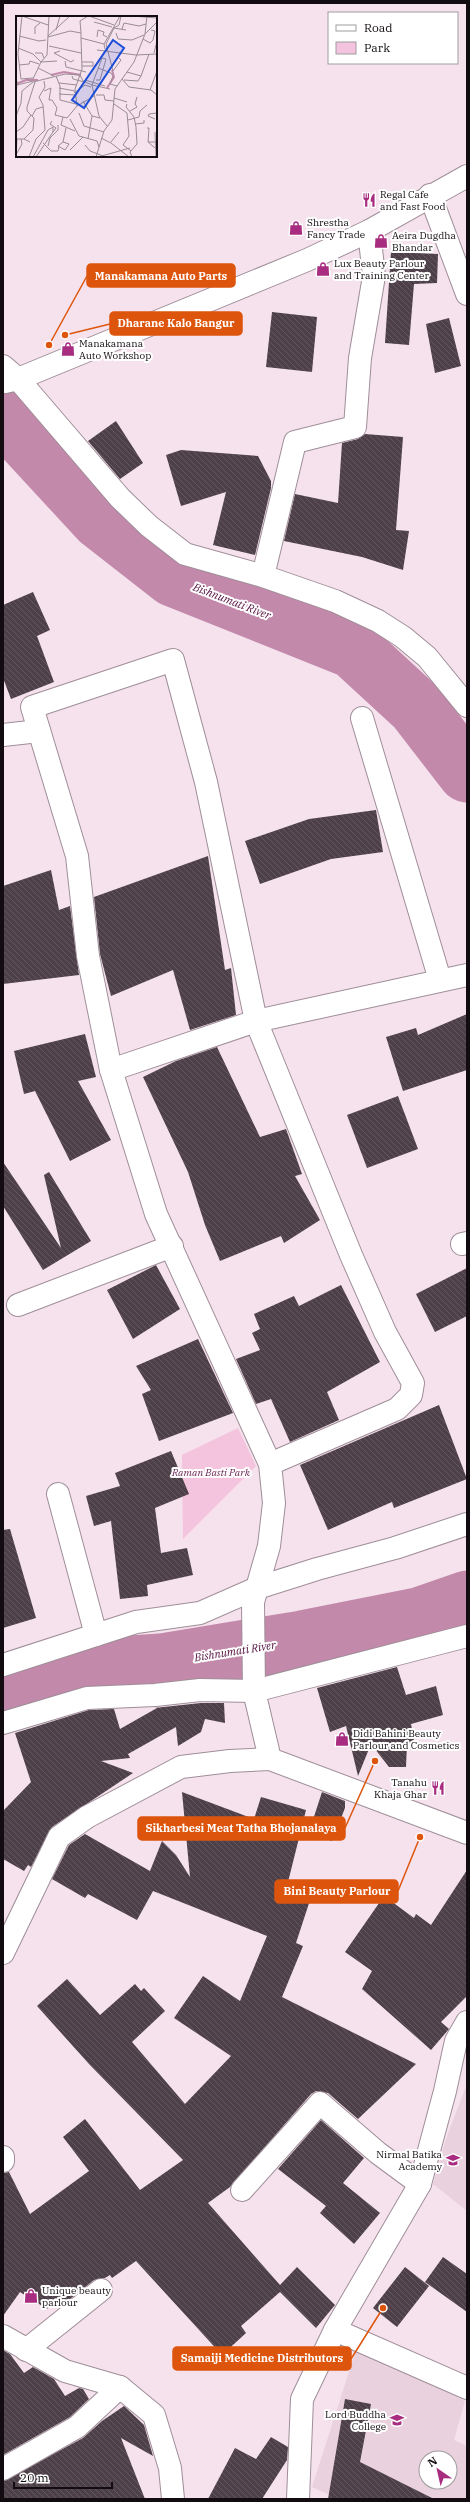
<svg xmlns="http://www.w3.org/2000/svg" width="470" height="2502" font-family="'IBM Plex Serif',serif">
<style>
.built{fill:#e9d1de;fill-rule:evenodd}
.park{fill:#f4c3de}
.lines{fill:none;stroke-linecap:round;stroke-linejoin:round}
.river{stroke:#c389ab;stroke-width:59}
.building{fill:url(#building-back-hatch)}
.minor-casing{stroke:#9f8e98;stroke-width:24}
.minor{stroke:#fff;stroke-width:22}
.labels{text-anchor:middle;stroke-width:4;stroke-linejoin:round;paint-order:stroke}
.poi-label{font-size:10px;fill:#120c10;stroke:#fff;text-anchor:start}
.park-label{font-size:10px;font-style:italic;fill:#6c2654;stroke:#fff}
.water-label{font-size:11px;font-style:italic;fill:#520d3d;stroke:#fff}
.inset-river{fill:none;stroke:#c389ab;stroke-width:2}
.inset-road{fill:none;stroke:#9a8c95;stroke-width:1}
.view{fill:#1d4ed8;fill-opacity:0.15;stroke:#1d4ed8;stroke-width:2}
.inset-edge{fill:none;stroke:#120c10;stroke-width:2}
.leader{fill:none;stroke:#dd550c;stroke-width:1.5}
.callout-dot{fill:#dd550c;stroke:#fff;stroke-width:1.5}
.callout{fill:#dd550c;stroke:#dd550c;stroke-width:1.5}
.callout-label{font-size:11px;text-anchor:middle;font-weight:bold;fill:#fff}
</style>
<defs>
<pattern id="building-back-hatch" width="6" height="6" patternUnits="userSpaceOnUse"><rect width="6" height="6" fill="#4e4048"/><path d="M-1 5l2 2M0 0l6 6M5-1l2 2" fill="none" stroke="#63585e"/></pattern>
</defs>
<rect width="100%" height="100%" fill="#f5e2ed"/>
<g class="built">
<polygon points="467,2084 467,2211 433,2184 447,2136"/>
<path d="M357 2347 465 2401 454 2440 467 2446V2499H338L312 2487ZM426 2458H450V2482H426Z"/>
</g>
<polygon class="park" points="238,1428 256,1466 183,1539 182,1455"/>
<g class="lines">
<g class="river">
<polyline points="3,415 100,520 173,577 353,649 416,707 467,773"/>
<polyline points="3,1695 86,1668 161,1663 302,1640 418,1617 467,1600"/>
</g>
</g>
<g class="building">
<polygon points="391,252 438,254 437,283 414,284 409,345 385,343"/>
<polygon points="272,312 317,317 312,372 266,367"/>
<polygon points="449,318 461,366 435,373 426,324"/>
<polygon points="116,421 143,463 120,479 88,441"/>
<polygon points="365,434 403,437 396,530 409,531 403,570 362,557 284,541 295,494 338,503 342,443 358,439"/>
<polygon points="181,450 258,456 271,481 271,488 255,555 213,545 226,492 181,506 166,455"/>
<polygon points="33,592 50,630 37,636 54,682 11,699 3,678 3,605"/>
<polygon points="376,810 383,852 331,859 260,884 245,841 309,819"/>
<polygon points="208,856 225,970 231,968 236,1015 190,1030 173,970 111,996 100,954 94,897"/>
<polygon points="51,870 59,910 70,906 79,975 3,984 3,886"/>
<polygon points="467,1014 467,1070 403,1091 386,1037 416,1028 418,1035"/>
<polygon points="85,1034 96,1077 78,1081 111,1140 70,1161 35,1091 24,1094 14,1051"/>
<polygon points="217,1047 260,1137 286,1129 302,1174 295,1176 320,1220 284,1243 281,1236 220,1261 205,1225 188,1172 143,1077 176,1061"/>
<polygon points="398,1096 418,1149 367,1168 347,1115"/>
<polygon points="3,1162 61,1248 44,1175 49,1172 91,1241 43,1270 3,1206"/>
<polygon points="156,1265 180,1309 133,1339 107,1290"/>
<polygon points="467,1268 467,1316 435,1332 416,1294"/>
<polygon points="341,1285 380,1362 327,1392 339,1420 290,1442 271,1399 256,1404 236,1359 260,1350 252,1333 260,1329 254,1314 294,1296 299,1306"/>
<polygon points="198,1339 233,1413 159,1441 142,1394 151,1390 136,1366"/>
<polygon points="439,1405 467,1479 394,1508 392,1502 328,1530 300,1465"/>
<polygon points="171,1451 189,1494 155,1508 161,1553 187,1548 193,1575 147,1585 148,1596 120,1599 111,1521 94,1526 86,1496 120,1486 115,1473"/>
<polygon points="10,1529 36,1618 3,1628 3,1530"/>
<polygon points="397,1667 406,1695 436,1686 443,1715 411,1724 414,1740 407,1744 406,1767 389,1767 371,1744 358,1776 346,1726 330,1732 317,1688"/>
<polygon points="201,1703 224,1703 225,1723 205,1719 201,1732 178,1746 176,1727 128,1754 130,1758 101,1761 133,1773 52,1827 31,1867 28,1865 24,1871 3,1859 3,1811 31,1782 15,1733 89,1710 114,1709 120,1729 157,1708 154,1708"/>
<polygon points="182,1792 254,1819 261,1797 306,1810 288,1882 313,1891 296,1943 303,1946 282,1997 416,2064 358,2119 328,2093 316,2091 311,2094 230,2187 208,2203 280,2285 297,2267 335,2305 316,2328 280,2292 241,2326 246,2333 222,2355 136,2261 112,2278 110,2275 105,2278 94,2280 65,2303 55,2298 47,2309 20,2292 3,2316 3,2173 9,2172 30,2214 89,2171 63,2137 85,2119 140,2190 183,2160 89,2064 37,2006 67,1979 100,2015 135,1984 141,1991 144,1988 165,2011 132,2042 185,2104 231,2056 174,2018 203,1976 240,2001 267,1936 153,1891 137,1920 88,1894 85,1898 52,1879 69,1845 85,1834 150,1871 162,1841 176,1855 190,1877"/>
<polygon points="322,1792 345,1801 345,1808 332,1841 309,1832"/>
<polygon points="467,1870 467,1996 441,2022 449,2029 431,2050 362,1989 372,1971 345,1952 384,1896 414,1918 416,1914 431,1925"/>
<polygon points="321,2120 364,2158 343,2183 380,2213 354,2244 320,2213 326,2206 278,2169"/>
<polygon points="443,2257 467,2274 467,2312 425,2282"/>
<polygon points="405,2267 429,2286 397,2327 373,2308"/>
<polygon points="3,2350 10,2354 24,2373 33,2367 54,2379 65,2396 79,2388 83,2389 89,2399 70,2417 3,2455"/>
<polygon points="345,2399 371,2404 360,2462 434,2499 328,2499"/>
<polygon points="124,2406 144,2425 153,2456 121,2438 145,2499 3,2499 3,2481 83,2438 102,2421"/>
<polygon points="271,2437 288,2447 287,2460 262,2499 208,2499 235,2448 256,2459"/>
</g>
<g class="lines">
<defs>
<g id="minor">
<polyline points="430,195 467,294"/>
<polyline points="3,366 18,379 120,498 149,526 185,554 263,576 335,601 378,621 403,637 427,657 467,706"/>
<polyline points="5,382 18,379 307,260 369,231 467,176"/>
<polyline points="263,576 295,442 355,427 360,358 374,276 369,231"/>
<polyline points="362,718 440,980"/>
<polyline points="3,735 39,731"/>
<polyline points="111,1070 256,1021 467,975"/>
<polyline points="462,1244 467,1243"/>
<polyline points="18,1305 172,1246"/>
<polyline points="270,1464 397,1409 411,1395 413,1383 385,1332 351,1255 256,1021 206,782 173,660 32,707 77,856 88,956 111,1070 156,1214 270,1464 274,1503 269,1546 253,1602 254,1691 270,1759 467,1833"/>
<polyline points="58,1494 96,1635"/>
<polyline points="3,1665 136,1622 200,1613 257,1588 317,1569 395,1548 467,1524"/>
<polyline points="3,1723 87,1698 155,1695 200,1690 254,1691 467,1636"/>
<polyline points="3,1953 59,1837 87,1817 181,1767 230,1761 270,1759"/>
<polyline points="3,2157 3,2161"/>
<polyline points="242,2190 320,2103 378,2153 420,2184"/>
<polyline points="335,2330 467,2388"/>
<polyline points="3,2336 65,2371 120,2387 154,2415 170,2468 173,2499"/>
<polyline points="26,2350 101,2290"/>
<polyline points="3,2469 77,2427 120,2387"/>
<polyline points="298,2499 302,2399 335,2330 420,2184 445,2091 456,2041 467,2022"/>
</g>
</defs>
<use href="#minor" class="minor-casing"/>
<use href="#minor" class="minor"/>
</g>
<defs>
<symbol id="restaurant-bare" viewBox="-9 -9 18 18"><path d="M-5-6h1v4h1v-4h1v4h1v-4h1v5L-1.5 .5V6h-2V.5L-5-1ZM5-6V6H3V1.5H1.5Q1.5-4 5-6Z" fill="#a82d81" stroke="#fff" stroke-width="2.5" paint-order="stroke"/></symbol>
<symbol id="shop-bare" viewBox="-9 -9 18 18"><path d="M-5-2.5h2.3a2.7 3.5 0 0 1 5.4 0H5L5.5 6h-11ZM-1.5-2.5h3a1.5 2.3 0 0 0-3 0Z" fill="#a82d81" stroke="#fff" stroke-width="2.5" paint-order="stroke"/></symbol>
<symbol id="school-bare" viewBox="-9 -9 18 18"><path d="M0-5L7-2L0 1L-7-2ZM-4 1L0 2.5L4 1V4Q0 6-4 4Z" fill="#a82d81" stroke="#fff" stroke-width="2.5" paint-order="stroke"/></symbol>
<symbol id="university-bare" viewBox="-9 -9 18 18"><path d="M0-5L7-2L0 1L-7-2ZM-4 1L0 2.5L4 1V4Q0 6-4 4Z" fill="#a82d81" stroke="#fff" stroke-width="2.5" paint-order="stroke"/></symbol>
</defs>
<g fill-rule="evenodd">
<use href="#restaurant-bare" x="359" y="190" width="20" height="20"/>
<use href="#shop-bare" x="286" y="218" width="20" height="20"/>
<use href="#shop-bare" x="371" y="231" width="20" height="20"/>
<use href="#shop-bare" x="313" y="259" width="20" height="20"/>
<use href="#shop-bare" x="58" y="339" width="20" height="20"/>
<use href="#shop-bare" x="332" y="1729" width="20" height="20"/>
<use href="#restaurant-bare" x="428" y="1778" width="20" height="20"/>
<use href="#school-bare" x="443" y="2150" width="20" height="20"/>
<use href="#shop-bare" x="21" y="2286" width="20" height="20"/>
<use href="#university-bare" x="387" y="2410" width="20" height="20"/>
</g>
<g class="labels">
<g class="poi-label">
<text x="380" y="198">Regal Cafe<tspan x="380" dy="12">and Fast Food</tspan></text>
<text x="307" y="226">Shrestha<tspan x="307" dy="12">Fancy Trade</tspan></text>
<text x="392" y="239">Aeira Dugdha<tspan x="392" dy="12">Bhandar</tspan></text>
<text x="334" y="267">Lux Beauty Parlour<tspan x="334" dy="12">and Training Center</tspan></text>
<text x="79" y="347">Manakamana<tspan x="79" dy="12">Auto Workshop</tspan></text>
<text x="353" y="1737">Didi Bahini Beauty<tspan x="353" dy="12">Parlour and Cosmetics</tspan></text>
<text x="427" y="1786" text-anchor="end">Tanahu<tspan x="427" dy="12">Khaja Ghar</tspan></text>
<text x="442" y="2158" text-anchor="end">Nirmal Batika<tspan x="442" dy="12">Academy</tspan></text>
<text x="42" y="2294">Unique beauty<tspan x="42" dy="12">parlour</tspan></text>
<text x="386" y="2418" text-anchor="end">Lord Buddha<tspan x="386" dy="12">College</tspan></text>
</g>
<g class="park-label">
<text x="211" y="1476">Raman Basti Park</text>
</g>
<g class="water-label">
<text transform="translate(232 601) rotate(21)" y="4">Bishnumati River</text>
<text transform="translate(235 1651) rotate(-9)" y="4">Bishnumati River</text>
</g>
</g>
<g transform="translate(16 16)">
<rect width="141" height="141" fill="#f5e2ed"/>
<path class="inset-river" d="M35 59 48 56 65 59M0 68 10 64H22M91 72 98 61 96 54"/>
<path class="inset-road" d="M6 0 2 38 5 63 17 62M6 0 32 9M73 0 98 9M116 0 141 2M78 6 96 11M98 12 110 14M106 13 108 7 123 10 130 8M40 14 44 0M65 17 64 5 72 0M100 17 102 23 116 24 128 19M19 18V11L24 7M129 18 141 6M3 20 23 25 30 24M32 20 54 0M32 21 54 15 65 17V22L88 28 89 33M81 21 82 14 88 16 87 19 91 21M65 22 66 53 59 73 61 90 78 80M127 23 134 27 137 24 139 15 135 14M88 28 104 0M33 30 65 37M2 32 17 38 25 46 41 45M81 34 120 39 141 38M44 35 38 37 55 46 58 44M19 37H26L28 42M138 37 141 25M49 45 50 51 70 56M66 46H77V50H66M3 49 13 48 14 45 23 48M22 52 38 60M82 52 95 57 97 60 94 68 101 70M97 55 90 28 98 12 103 9 105 0M97 55 105 44 102 41 104 36M111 56 125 60 133 38M40 60 44 70V84L60 88M56 60 57 63 68 66M17 63 25 46 31 39 33 0M106 63 113 71 135 74 141 79M69 64 89 70M108 64 122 65 125 60M17 66 49 58 64 59 67 65 76 69 94 73M43 67 61 69M1 69 17 65M76 69 86 42 90 43 84 64H80M76 69 83 100 91 110M43 72 59 75M134 74 141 55M28 75 35 72 33 84H36L41 92 39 99 47 101M58 77 69 69 75 71M43 78 59 79M80 79H88L89 84 98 85M0 82 1 65M98 82 111 86M67 85 76 100M98 88 111 97 113 120 107 129 115 135M111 88 110 91 118 101 120 111 121 128 114 136 116 141M114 95 121 91 119 88 121 81M63 97 68 110 88 116M0 100 5 87 6 75 17 66M16 100 20 93 27 91M18 102 11 95V91L19 66M54 103 63 120 81 125 83 131M139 103 132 100 133 98 141 97V104M112 104 123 101 124 95 131 89M36 105 34 108 40 112 37 116M119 108 128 107V104M131 112H133L132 126M59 115 45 109 47 101 51 102 61 90M0 116 7 111 15 99M139 116 140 141M85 122 95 127 113 141M8 123 17 114 18 102M72 123 76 100 84 102M47 126 53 128 49 134 42 130 47 126 50 112M95 126 103 116M27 127 35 135H42L43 130M69 129 74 135 90 141M32 130 34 122 42 114V109M139 132 132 126H140M54 134 67 121M1 137 6 128 5 123M0 141 1 123H8L14 126M13 141 20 123 29 114 27 89 23 81 29 71 28 65M17 141 32 114 37 111V116L20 141M80 141 88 115 96 104 99 73 118 46 129 18 131 0M82 141 114 132"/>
<path class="view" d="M97 24 108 32 68 92 56 84Z"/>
<rect width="141" height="141" class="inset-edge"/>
</g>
<path class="leader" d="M49 345L87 276M65 335L110 324M375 1761L345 1828M420 1837L398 1891M383 2308L351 2359"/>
<g class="callout-dot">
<circle cx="49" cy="345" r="4"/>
<circle cx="65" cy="335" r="4"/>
<circle cx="375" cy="1761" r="4"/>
<circle cx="420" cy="1837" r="4"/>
<circle cx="383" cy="2308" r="4"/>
</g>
<g class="callout">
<rect x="87" y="264" width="148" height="23" rx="4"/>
<rect x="110" y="312" width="132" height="23" rx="4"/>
<rect x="138" y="1817" width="207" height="23" rx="4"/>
<rect x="275" y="1880" width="123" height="23" rx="4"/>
<rect x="173" y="2347" width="178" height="23" rx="4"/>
</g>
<g class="callout-label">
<text x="161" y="280">Manakamana Auto Parts</text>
<text x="176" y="327">Dharane Kalo Bangur</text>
<text x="241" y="1832">Sikharbesi Meat Tatha Bhojanalaya</text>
<text x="337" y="1895">Bini Beauty Parlour</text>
<text x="262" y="2362">Samaiji Medicine Distributors</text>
</g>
<rect width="470" height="2502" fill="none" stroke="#120c10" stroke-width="8"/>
<rect x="328" y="12" width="130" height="52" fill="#ffffff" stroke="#a09e9f"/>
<rect x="336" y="25" width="20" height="6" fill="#ffffff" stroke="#a09e9f"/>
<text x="364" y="32" font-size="12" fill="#120c10">Road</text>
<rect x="336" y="42" width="20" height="12" fill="#f4c3de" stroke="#a09e9f"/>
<text x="364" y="52" font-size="12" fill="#120c10">Park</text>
<g transform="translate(438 2470) rotate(326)"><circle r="19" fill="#ffffff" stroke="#a09e9f"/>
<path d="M0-3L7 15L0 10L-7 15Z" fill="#a82d81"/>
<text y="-6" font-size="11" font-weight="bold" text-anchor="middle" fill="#120c10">N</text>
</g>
<path d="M14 2482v6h98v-6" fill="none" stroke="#120c10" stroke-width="2"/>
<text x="20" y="2482" font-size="12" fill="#120c10" stroke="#ffffff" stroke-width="3" paint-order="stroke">20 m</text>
</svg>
